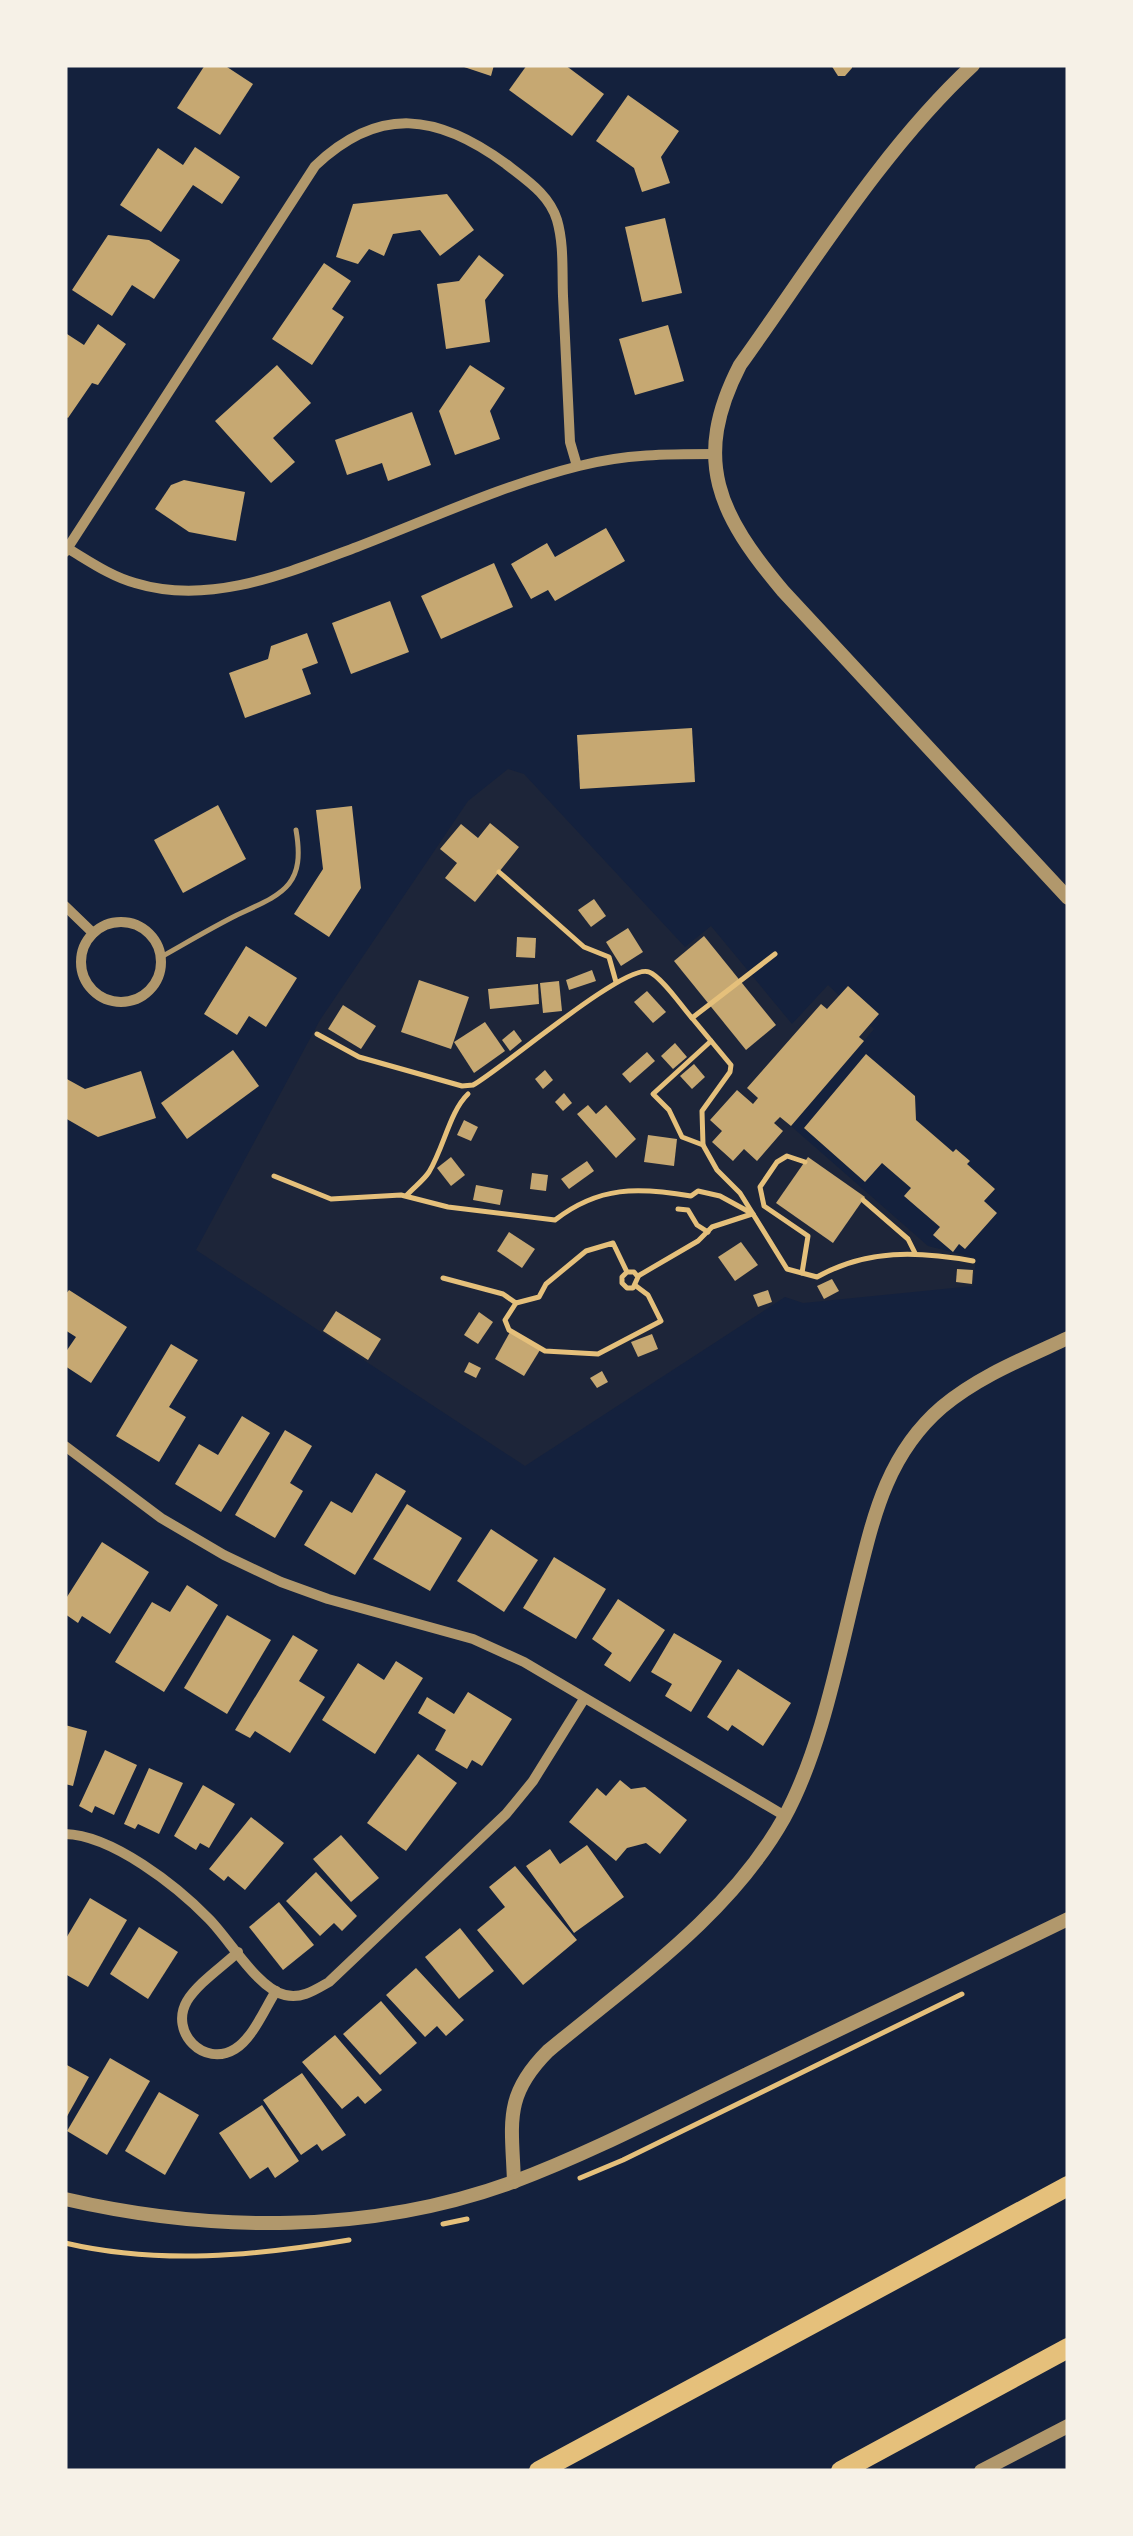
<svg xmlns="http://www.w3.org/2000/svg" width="1133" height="2536" font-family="'PT Sans',sans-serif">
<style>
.green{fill:#1d2539}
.building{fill:#c6a872}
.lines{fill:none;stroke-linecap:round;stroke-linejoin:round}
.path{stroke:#e5c07b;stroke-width:5}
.service{stroke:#b1986c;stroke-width:5}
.minor{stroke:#b1986c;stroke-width:10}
.tertiary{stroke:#b1986c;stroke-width:14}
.motorway{stroke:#e5c07b;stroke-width:20}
</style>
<rect width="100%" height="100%" fill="#14213d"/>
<polygon class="green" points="508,769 524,774 685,947 711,926 792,1024 828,985 874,1029 791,1126 928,1246 976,1258 973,1286 803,1303 785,1297 525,1466 196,1250 320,1020 468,801"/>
<g class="building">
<polygon points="205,65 224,65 253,84 220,135 177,108"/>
<polygon points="458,65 494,65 491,76"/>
<polygon points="527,65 565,65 604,94 572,136 509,90"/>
<polygon points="831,65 852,65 852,68 845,76 838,76"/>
<polygon points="628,95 679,131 661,157 670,183 642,192 634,168 596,141"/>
<polygon points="195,147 240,177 222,204 193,185 161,232 120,205 158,148 183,165"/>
<polygon points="447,194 474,230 440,256 420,230 393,234 384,256 369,249 358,264 336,257 353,204"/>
<polygon points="665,218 682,293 642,302 625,227"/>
<polygon points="108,235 149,240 180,260 154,299 132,285 112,316 72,290"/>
<polygon points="479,255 504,275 485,300 490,342 446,349 437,284 459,281"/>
<polygon points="324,263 351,281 332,309 344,317 312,365 272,339"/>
<polygon points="98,324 126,344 98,385 92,383 68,418 65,416 65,336 67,334 84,345"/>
<polygon points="668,325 684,381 635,395 619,339"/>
<polygon points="277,365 311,403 273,438 295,462 271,483 215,421"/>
<polygon points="470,365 505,388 490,411 500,439 455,455 439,411"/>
<polygon points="412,412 431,465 388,481 382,463 347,475 335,440"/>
<polygon points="184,480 245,492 236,541 189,532 155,509 171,485"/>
<polygon points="606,528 625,561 555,601 548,590 531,599 511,564 547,543 555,557"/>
<polygon points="494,563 513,607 441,639 421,596"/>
<polygon points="390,601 409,652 351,674 332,623"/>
<polygon points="307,633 318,663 302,669 311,694 245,718 229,673 268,659 271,646"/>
<polygon points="692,728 695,782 580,789 577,735"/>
<polygon points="218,805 246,859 183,893 154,840"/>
<polygon points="352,806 361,888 329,937 294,914 323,869 316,810"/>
<polygon points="490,823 519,847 475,902 445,878 457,863 440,849 461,824 478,838"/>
<polygon points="594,899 606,916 591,927 578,910"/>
<polygon points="628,928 643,952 621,966 606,942"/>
<polygon points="704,936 776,1025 746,1050 674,961"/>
<polygon points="517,937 536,938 535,958 516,957"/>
<polygon points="246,946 297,978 266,1027 249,1016 237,1035 204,1014"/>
<polygon points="592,970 596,981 569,990 566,980"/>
<polygon points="419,980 469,997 451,1049 401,1032"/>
<polygon points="559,981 562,1011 543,1013 540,983"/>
<polygon points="538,984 539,1004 490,1009 488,989"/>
<polygon points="848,986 879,1014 859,1037 864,1041 791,1126 780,1117 774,1123 783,1131 757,1161 744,1149 733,1161 712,1142 722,1131 710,1120 737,1090 753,1104 758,1098 747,1088 821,1004 827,1009"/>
<polygon points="647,991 666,1012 653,1023 634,1002"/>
<polygon points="343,1005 376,1026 361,1049 328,1029"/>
<polygon points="485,1022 505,1051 474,1073 454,1042"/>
<polygon points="514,1030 522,1041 510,1051 502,1040"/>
<polygon points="675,1043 687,1057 673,1069 661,1056"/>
<polygon points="233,1050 259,1086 187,1139 161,1103"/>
<polygon points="647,1052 655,1061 630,1083 622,1074"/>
<polygon points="866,1054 915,1096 916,1120 953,1152 956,1149 970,1161 967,1164 995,1189 984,1201 997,1213 965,1249 959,1244 953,1252 933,1235 940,1227 904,1196 911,1188 882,1163 865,1182 804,1128"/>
<polygon points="694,1064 705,1077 692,1089 680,1076"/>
<polygon points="545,1070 553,1080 543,1089 535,1079"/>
<polygon points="141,1071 156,1118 98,1137 65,1118 65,1078 85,1089"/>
<polygon points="564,1093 572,1103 563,1111 555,1102"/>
<polygon points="588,1105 596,1114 606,1105 636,1139 616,1158 577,1114"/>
<polygon points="464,1120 478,1127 471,1141 457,1135"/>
<polygon points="648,1135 677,1139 674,1166 644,1162"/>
<polygon points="451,1157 465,1175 451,1186 437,1168"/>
<polygon points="808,1157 865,1197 833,1243 776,1203"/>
<polygon points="587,1161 594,1171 569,1189 561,1179"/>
<polygon points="532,1173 548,1175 546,1191 530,1189"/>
<polygon points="476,1185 503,1190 500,1205 473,1200"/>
<polygon points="509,1232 535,1249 522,1268 497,1251"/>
<polygon points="741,1242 758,1265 735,1281 718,1257"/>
<polygon points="957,1269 973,1270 972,1284 956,1282"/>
<polygon points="832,1279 839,1291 824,1299 817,1286"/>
<polygon points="69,1290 127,1327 91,1383 65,1366 65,1353 76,1337 65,1330 65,1295"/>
<polygon points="768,1290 772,1302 758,1307 753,1295"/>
<polygon points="336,1311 381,1339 368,1360 323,1331"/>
<polygon points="479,1312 493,1322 478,1344 464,1335"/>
<polygon points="510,1332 540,1350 524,1376 495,1359"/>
<polygon points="652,1334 658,1349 638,1357 631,1342"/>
<polygon points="171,1344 198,1360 169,1407 186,1417 159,1462 116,1436"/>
<polygon points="469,1362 481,1368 476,1378 464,1372"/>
<polygon points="602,1371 608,1382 597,1388 590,1378"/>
<polygon points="242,1416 270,1433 221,1512 175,1484 199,1444 218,1455"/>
<polygon points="285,1430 312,1446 290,1483 303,1491 275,1538 235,1515"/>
<polygon points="376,1473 406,1491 355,1575 304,1545 331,1501 352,1513"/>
<polygon points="407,1504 462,1538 430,1591 373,1559"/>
<polygon points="491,1529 538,1560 504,1612 457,1581"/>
<polygon points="102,1542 149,1572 110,1634 82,1616 78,1623 65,1614 65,1600"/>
<polygon points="554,1557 606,1589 576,1639 523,1608"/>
<polygon points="187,1585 218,1605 164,1692 115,1662 152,1602 170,1612"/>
<polygon points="618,1599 665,1630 630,1682 604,1665 612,1653 592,1639"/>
<polygon points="227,1615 271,1640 227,1714 184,1688"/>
<polygon points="674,1633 722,1661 691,1712 665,1696 672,1684 651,1672"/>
<polygon points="293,1635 318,1650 299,1681 325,1697 290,1753 255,1731 250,1738 235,1730"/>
<polygon points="396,1661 423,1678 375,1754 322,1720 358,1663 384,1680"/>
<polygon points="738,1669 791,1703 763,1746 732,1725 728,1731 707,1717"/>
<polygon points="468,1692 512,1719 482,1766 472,1760 467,1769 435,1750 446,1730 418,1713 427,1697 454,1714"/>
<polygon points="65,1725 87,1731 73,1786 65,1784"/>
<polygon points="105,1750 137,1765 114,1815 95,1806 92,1813 79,1806"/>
<polygon points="418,1754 457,1783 406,1851 367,1823"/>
<polygon points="149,1768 183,1783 159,1834 138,1824 135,1829 124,1824"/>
<polygon points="620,1780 631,1789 645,1787 687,1820 660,1854 646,1843 627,1848 616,1861 569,1822 597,1788 606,1796"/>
<polygon points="203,1785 235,1804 209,1848 200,1843 196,1850 174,1836"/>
<polygon points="251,1817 284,1843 245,1890 228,1876 224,1881 209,1869"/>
<polygon points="341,1835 379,1878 351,1902 313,1859"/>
<polygon points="587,1845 624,1897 574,1933 526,1866 550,1849 560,1864"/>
<polygon points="515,1866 577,1940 523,1985 477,1930 505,1907 489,1887"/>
<polygon points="316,1872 357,1916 342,1931 334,1923 320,1936 286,1901"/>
<polygon points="90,1898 127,1920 88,1987 65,1974 65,1940"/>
<polygon points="279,1902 314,1945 283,1970 249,1927"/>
<polygon points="139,1927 178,1952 148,1999 110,1974"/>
<polygon points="460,1928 494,1971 459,1999 425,1957"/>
<polygon points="416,1968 464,2020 446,2036 437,2026 425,2037 386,1995"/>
<polygon points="381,2001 417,2043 380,2075 343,2034"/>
<polygon points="335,2035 382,2090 365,2104 358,2096 342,2109 302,2062"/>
<polygon points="110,2058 150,2081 107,2155 67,2131"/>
<polygon points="65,2064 89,2077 65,2120"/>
<polygon points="302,2073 346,2135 322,2151 317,2144 301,2155 263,2100"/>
<polygon points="159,2092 199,2115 165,2175 125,2151"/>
<polygon points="262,2105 299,2161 275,2178 268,2167 250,2179 219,2133"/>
</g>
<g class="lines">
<g class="path">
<polyline points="499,872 584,947 609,957 616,982"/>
<path d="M692 1018 731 1065 730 1072 702 1111 703 1145 717 1170 740 1193 787 1269 817 1277C867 1249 918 1251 973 1261"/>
<path d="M317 1034 359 1057 462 1086 473 1085C502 1069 626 962 649 972 662 977 682 1007 692 1018L775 954"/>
<polyline points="703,1145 682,1137 669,1110 653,1094 711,1041"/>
<path d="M274 1176 331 1199 401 1195 448 1207 555 1220C599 1186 638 1187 691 1196L698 1191 720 1196 753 1214"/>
<path d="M407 1195C414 1187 423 1181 429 1172 444 1147 450 1111 468 1094"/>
<polyline points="863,1200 908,1239 915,1253"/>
<polyline points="678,1209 688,1210 697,1225 708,1232"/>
<polyline points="802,1273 808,1236 764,1206 760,1187 777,1162 787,1156 805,1162"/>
<polyline points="638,1276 698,1241 712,1227 752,1214"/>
<polyline points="443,1278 503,1294 516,1303 539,1297 546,1284 586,1251 613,1243 627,1272 622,1277 622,1283 627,1288 633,1288 638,1277 634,1272 627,1272"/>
<polyline points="516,1303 505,1320 509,1330 545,1351 598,1354 661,1321 648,1295 636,1286"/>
<polyline points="580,2178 623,2160 962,1994"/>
<polyline points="443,2224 467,2219"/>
<path d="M65 2243C159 2265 254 2256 349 2240"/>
</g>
<path class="service" d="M161 957C186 943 211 928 237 915 282 894 306 887 296 830"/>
<g class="minor">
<path d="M67 548C89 561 110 576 135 583 210 606 287 573 357 547 430 519 503 485 579 466 625 454 668 454 715 454"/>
<path d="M65 552 315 166C379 105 438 114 506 164 526 180 549 194 557 220 564 244 562 271 563 296 565 345 568 393 570 442L577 466"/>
<polyline points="65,906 93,933"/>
<circle cx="121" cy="962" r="40"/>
<polyline points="65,1446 161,1518 224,1555 281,1582 328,1599 473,1639 524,1662 785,1816"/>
<path d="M65 1834C112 1835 177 1886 209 1919 229 1939 258 1989 285 1995 302 1999 315 1990 329 1982L506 1814 533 1781 584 1699"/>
<path d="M238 1952C222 1967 198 1983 187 2001 169 2032 204 2068 235 2049 253 2038 265 2008 276 1991"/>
</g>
<g class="tertiary">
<path d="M973 65C884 147 811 266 740 365 691 460 719 515 783 591L1068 898"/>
<path d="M514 2182C512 2123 503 2096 548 2051 632 1981 729 1916 784 1818 820 1753 838 1660 856 1587 873 1519 886 1455 942 1407 979 1376 1025 1358 1068 1338"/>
<path d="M65 2199C212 2233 370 2234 513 2182 593 2152 670 2111 747 2074 854 2022 961 1970 1068 1919"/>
<polyline points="981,2471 1068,2426"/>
</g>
<g class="motorway">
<polyline points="539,2471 1068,2186"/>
<polyline points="841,2471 1068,2348"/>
</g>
</g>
<rect width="1133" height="2536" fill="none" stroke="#f6f1e7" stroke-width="135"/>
</svg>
